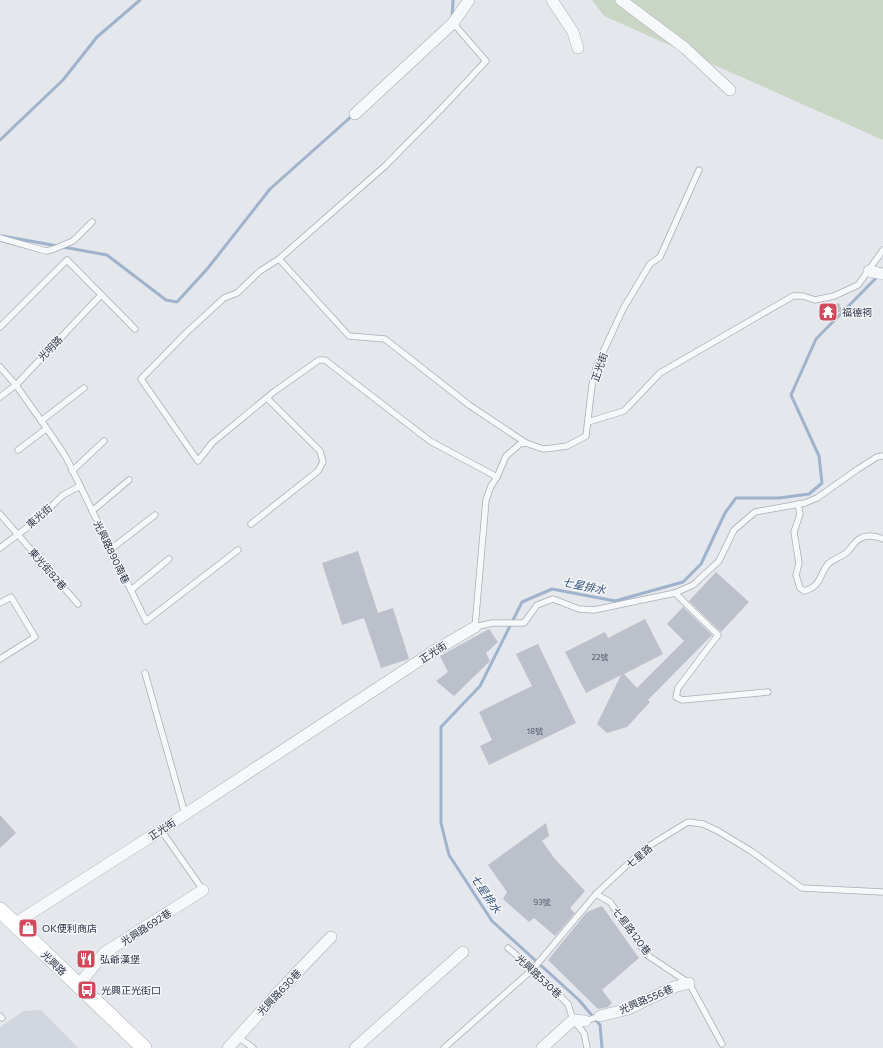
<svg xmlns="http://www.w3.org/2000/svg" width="883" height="1048" font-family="Commissioner,'Noto Sans TC',sans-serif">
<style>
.built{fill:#d2d6de}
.green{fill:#c9d6c5}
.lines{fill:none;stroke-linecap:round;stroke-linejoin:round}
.stream{stroke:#9fb4cc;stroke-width:3}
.building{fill:#bbc0ca}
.service-casing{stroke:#a9aeb7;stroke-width:7}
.minor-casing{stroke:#a9aeb7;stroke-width:12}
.secondary-casing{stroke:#a9aeb7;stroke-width:16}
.service{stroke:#f7f8fa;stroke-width:5.5}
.minor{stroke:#f7f8fa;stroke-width:11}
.secondary{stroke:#fff;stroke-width:15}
.labels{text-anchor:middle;stroke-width:3;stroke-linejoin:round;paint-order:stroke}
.number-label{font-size:8px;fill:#4f5766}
.poi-label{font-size:10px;fill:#2b3445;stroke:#f4f6f9;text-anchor:start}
.street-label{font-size:10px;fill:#2b3445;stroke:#f4f6f9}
.water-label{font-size:11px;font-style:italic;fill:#34527a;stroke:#f4f6f9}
</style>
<rect width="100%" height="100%" fill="#e4e7ec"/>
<polygon class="built" points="32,1010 41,1010 78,1048 0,1048 0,1027 24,1011"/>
<polygon class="green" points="592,0 883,0 883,140 604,16"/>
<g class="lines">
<g class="stream">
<polyline points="452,18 453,0"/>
<polyline points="0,140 63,80 97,37 140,0"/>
<polyline points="2,236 58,246"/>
<polyline points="63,247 107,255 166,300 177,302 208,268 270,189 353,115"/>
<polyline points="602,1048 600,1025 579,1000 492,921 449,855 441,823 441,727 480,686 522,602 552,589 615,601 683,582 701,564 725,513 736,498 779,498 809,494 822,483 819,456 791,395 816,339 879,275"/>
</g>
</g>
<g class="building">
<polygon points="839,303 842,311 834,314 827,320 823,316 819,316 818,310"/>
<polygon points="358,551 378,613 393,608 409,659 381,668 364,618 342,625 322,563"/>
<polygon points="716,572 749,602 721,632 689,601"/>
<polygon points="683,607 712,635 648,700 650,702 627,727 607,733 597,724 621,675 586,693 565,652 605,632 608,638 645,619 663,654 624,674 637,688 684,641 667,624"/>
<polygon points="489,629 498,642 486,653 490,661 454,696 436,681 448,672 440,656"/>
<polygon points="538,644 576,723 489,765 480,746 492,740 479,712 532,686 516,654"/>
<polygon points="0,815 16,833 0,848"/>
<polygon points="546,823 549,836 542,841 555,859 585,891 570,908 575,913 555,936 534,918 529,922 503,899 507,892 488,865"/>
<polygon points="602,906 639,958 602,990 612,1003 608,1007 598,1009 548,960 587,912"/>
</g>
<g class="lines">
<defs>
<g id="service">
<polyline points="453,23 486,61 444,106 385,166 279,259 260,271 237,293 224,298 187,332 141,379 198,461 212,443 275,391 319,360 325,360 430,441 497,477"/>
<polyline points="699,170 660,257 650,264 623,309 597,365 592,385 586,436 567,446 553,448 543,449 526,443 520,444 506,456 497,477 491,486 486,500 475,627 492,623 524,623 537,605 553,599 579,609 594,610 675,593 693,585 719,561 734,530 755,512 805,503 817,498 858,469 877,457 883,456"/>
<polyline points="0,238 46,251 54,249 73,241 92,222"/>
<polyline points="279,259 349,336 385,339 469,405 526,443"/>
<polyline points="0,327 67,260 135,329"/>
<polyline points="0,367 16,385 101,295"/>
<path d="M0 397 16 385C33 410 51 433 67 459L146 621 238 550"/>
<polyline points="41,421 84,388"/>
<polyline points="588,422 624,411 660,373 793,296 803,296 815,300 834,296 858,285 883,250"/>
<polyline points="18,450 46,429"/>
<polyline points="72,471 104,441"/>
<path d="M798 504 800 514 794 532 799 563 796 575 800 588 804 591C821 587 819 575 828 564 833 559 841 557 846 553 851 549 854 542 859 539 867 534 875 536 883 539"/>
<polyline points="92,511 129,480"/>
<polyline points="0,514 78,604"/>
<polyline points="251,524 318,471 323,462 320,451 267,398"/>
<polyline points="0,548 37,520 63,495 80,486"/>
<polyline points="111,549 155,515"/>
<polyline points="131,590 169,559"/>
<polyline points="675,593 718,635 678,688 676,697 682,700 768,692"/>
<polyline points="0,603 11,597 35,637 0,659"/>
<polyline points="145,673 185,814"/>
<polyline points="161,830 203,890"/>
<polyline points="596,894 610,902 647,955 689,983 722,1044"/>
<polyline points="508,948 533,969 568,1004 573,1020 584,1033 587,1048"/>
<polyline points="0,1016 2,1018"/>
<polyline points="585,1021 600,1016"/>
<polyline points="238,1037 253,1048"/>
<polyline points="444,1048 533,969 596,894 644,849 688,822 703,824 718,831 751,851 802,888 883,892"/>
</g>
<g id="minor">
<polyline points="552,0 573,32 578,48"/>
<polyline points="621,0 685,48 730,90"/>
<polyline points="355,114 453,23 469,0"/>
<polyline points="869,271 883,274"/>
<polyline points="14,924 161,830 434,651 475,627"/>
<polyline points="78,986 104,953 203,890"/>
<polyline points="600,1016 628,1009 674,987 689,983"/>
<polyline points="228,1048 283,987 331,937"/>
<polyline points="355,1048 463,952"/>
<polyline points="542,1048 573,1020 585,1021"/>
</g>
<polyline id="secondary" points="0,910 144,1048"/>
</defs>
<use href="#service" class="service-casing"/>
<use href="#minor" class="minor-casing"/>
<use href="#secondary" class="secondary-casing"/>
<use href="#service" class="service"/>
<use href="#minor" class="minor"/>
<use href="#secondary" class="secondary"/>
</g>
<defs>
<symbol id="temple-square" viewBox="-11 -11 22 22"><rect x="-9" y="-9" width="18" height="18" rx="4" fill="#d1495b" stroke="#f4f6f9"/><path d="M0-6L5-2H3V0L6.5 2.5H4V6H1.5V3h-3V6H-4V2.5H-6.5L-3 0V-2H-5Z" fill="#fff"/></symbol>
<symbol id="shop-square" viewBox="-11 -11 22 22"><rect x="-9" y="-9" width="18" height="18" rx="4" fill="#d1495b" stroke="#f4f6f9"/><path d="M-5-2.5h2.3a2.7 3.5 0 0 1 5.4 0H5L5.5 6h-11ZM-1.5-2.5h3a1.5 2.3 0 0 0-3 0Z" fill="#fff"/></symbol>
<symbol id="restaurant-square" viewBox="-11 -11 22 22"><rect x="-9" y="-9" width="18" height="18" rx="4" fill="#d1495b" stroke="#f4f6f9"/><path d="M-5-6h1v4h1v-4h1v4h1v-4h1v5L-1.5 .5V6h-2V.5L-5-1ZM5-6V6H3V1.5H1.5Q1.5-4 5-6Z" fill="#fff"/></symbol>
<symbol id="bus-square" viewBox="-11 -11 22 22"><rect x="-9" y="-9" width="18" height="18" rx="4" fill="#d1495b" stroke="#f4f6f9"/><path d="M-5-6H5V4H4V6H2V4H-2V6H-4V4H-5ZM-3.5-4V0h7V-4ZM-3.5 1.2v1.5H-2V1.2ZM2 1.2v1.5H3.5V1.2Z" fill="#fff"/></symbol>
</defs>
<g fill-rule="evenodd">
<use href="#temple-square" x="817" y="301" width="22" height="22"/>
<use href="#shop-square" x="17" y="917" width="22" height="22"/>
<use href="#restaurant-square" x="75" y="948" width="22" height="22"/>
<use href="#bus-square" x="76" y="979" width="22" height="22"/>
</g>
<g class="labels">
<g class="number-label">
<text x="600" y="660">22號</text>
<text x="535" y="734">18號</text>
<text x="542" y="905">93號</text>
</g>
<g class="poi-label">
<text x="842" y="316">福德祠</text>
<text x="42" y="932">OK便利商店</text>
<text x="100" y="963">弘爺漢堡</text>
<text x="101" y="994">光興正光街口</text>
</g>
<g class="street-label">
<text transform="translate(50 348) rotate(-46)" y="4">光明路</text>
<text transform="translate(599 367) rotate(-71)" y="4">正光街</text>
<text transform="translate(39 516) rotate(-41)" y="4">東光街</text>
<text transform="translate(112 552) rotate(64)" y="4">光興路890南巷</text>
<text transform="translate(48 569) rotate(49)" y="4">東光街82巷</text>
<text transform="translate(433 652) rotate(-33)" y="4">正光街</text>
<text transform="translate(162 829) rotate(-33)" y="4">正光街</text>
<text transform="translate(639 856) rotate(-40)" y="4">七星路</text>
<text transform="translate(146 927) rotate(-33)" y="4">光興路692巷</text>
<text transform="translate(632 931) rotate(53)" y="4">七星路120巷</text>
<text transform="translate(54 963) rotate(44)" y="4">光興路</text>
<text transform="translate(539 976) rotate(43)" y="4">光興路530巷</text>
<text transform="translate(279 992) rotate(-47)" y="4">光興路630巷</text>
<text transform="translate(646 999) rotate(-23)" y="4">光興路556巷</text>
</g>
<g class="water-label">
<text transform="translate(584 586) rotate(11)" y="4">七星排水</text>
<text transform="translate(486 894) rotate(56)" y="4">七星排水</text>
</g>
</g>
</svg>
